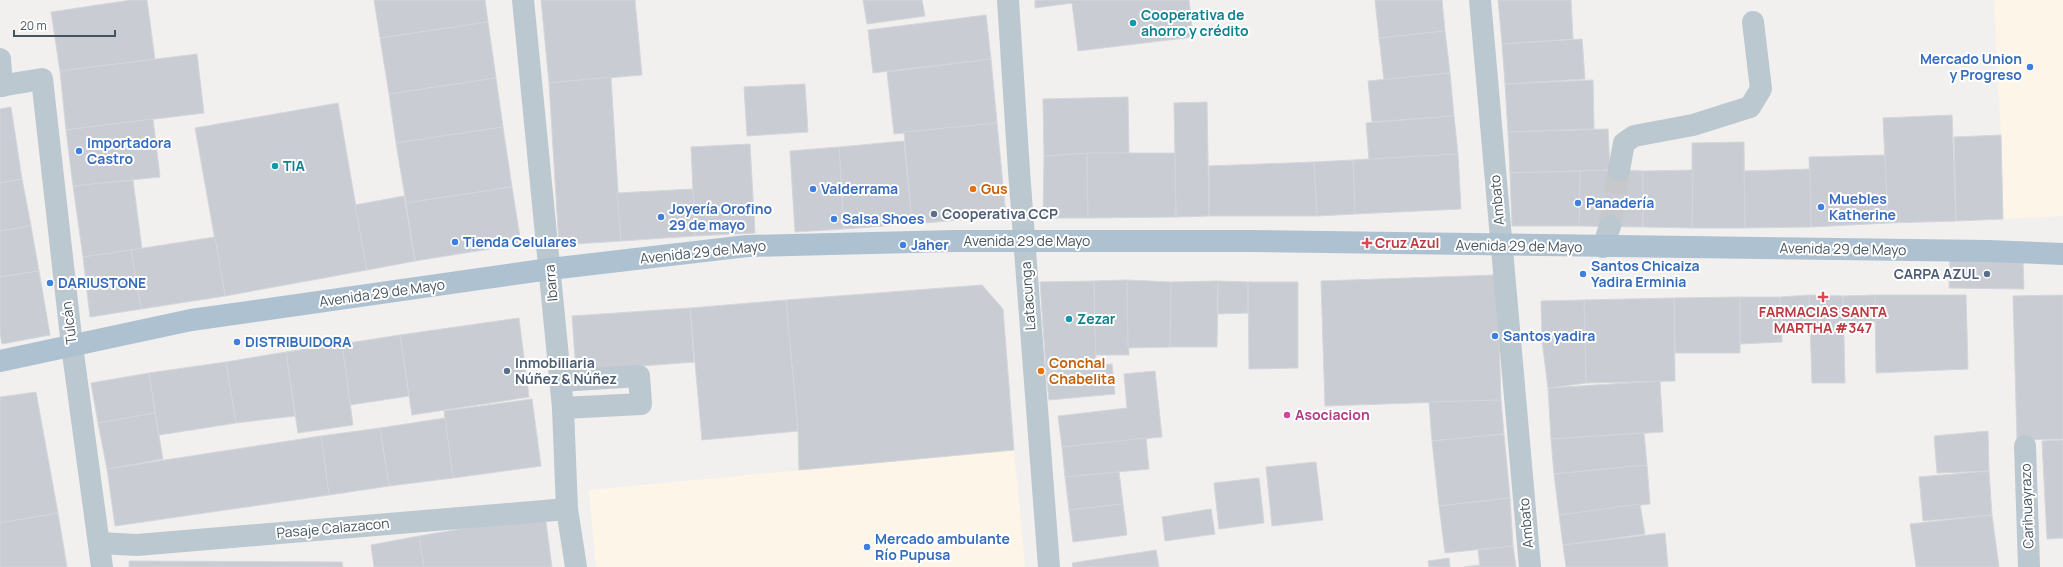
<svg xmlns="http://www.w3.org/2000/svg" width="2063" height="567" font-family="Manrope,sans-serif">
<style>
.commercial{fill:#fdf5e8}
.building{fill:#c9ccd2;stroke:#d3d6db}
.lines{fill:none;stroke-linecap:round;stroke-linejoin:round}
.minor-tunnel{stroke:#c7c8cb;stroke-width:22;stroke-dasharray:22 11;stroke-linecap:butt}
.minor{stroke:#bcc8cf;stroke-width:22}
.major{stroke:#adc1d0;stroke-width:22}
.culture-dot{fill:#0f9aa8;stroke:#fff;stroke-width:1.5}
.shop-dot{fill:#3f7fe0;stroke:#fff;stroke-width:1.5}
.food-dot{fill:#e8710a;stroke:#fff;stroke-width:1.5}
.service-dot{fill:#5c6f8a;stroke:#fff;stroke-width:1.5}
.health-dot{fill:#e0444e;stroke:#fff;stroke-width:1.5}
.hotel-dot{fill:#d1479c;stroke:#fff;stroke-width:1.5}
.labels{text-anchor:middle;stroke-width:4;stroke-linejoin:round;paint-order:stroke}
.culture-label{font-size:14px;font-weight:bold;fill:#0d838f;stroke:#fff;text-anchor:start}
.shop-label{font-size:14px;font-weight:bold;fill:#366cbe;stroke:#fff;text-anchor:start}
.food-label{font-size:14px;font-weight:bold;fill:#c56008;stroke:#fff;text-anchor:start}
.street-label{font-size:14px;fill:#46545e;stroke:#fff}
.service-label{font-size:14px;font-weight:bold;fill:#4e5e75;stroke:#fff;text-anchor:start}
.health-label{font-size:14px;font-weight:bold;fill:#be3a42;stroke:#fff;text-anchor:start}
.hotel-label{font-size:14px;font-weight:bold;fill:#b23c85;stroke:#fff;text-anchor:start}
</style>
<rect width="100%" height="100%" fill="#f2efef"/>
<g class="commercial">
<polygon points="1994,0 2063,0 2063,216 2003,219 2001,135"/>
<polygon points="1014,450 1025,567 596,567 589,490"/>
</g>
<g class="building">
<polygon points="131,0 147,0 155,59 60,71 51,12"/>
<polygon points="374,0 485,0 488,22 380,38"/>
<polygon points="541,0 635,0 642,75 549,83"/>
<polygon points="863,0 922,0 925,16 867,24"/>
<polygon points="1035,0 1189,0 1193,37 1078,51 1072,3 1035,8"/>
<polygon points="1375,0 1442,0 1445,31 1379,38"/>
<polygon points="1498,0 1571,0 1573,39 1502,44"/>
<polygon points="986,15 991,59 873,73 868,30"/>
<polygon points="488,22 496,78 389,94 380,38"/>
<polygon points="1445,31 1450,73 1384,80 1379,38"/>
<polygon points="1582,39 1585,79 1505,84 1502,44"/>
<polygon points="197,54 204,113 66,130 60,71"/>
<polygon points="991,59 997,123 894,134 887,72"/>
<polygon points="1450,73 1454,116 1372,122 1368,81"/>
<polygon points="611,77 621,241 559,245 549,83"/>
<polygon points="496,78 503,127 396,143 389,94"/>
<polygon points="1593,80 1594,129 1508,132 1505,84"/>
<polygon points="805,84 808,132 747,136 744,87"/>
<polygon points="1128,97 1129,153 1044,156 1043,99"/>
<polygon points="1207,102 1209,216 1176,217 1174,103"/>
<polygon points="338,103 367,270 225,296 195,128"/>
<polygon points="11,107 22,179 0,183 0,109"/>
<polygon points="1952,115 1956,221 1888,223 1883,118"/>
<polygon points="1454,116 1458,154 1369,160 1366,123"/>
<polygon points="153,119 160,177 73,186 66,130"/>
<polygon points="997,123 1006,216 912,224 904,132"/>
<polygon points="503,127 512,187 406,203 396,143"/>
<polygon points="1608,129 1610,170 1510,173 1508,132"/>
<polygon points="2001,135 2003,219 1956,221 1954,137"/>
<polygon points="904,141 912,224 844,229 839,147"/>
<polygon points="1744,142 1745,228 1692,228 1692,143"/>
<polygon points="750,144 755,233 695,236 691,147"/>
<polygon points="839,147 844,229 795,232 790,151"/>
<polygon points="1087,153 1088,218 1043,218 1044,156"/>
<polygon points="1087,153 1175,153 1176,217 1088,218"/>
<polygon points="1458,154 1461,209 1355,214 1353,160"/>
<polygon points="1885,155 1888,223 1811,227 1809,157"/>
<polygon points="1353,160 1355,214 1317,216 1314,162"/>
<polygon points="1314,162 1317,216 1209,216 1209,166"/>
<polygon points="1810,169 1811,227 1745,228 1744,171"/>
<polygon points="1619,170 1643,171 1643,227 1579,226 1580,171"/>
<polygon points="1693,170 1692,228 1643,227 1643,171"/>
<polygon points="1580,171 1579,226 1512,226 1510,173"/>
<polygon points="22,179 31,226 0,231 0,183"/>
<polygon points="133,180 142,249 83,257 73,186"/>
<polygon points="512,187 521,244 415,261 406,203"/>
<polygon points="693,189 695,236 621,241 617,193"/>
<polygon points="404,196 415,261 367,270 355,205"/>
<polygon points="31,226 39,271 0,277 0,231"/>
<polygon points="215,237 225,296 141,309 131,250"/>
<polygon points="131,250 141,309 90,317 83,257"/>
<polygon points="1950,259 2023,261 2024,289 1949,288"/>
<polygon points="39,271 50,335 2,344 0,333 0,277"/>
<polygon points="1497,275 1501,400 1325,406 1321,281"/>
<polygon points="1127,280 1129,355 1095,355 1094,281"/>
<polygon points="1127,280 1171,282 1170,347 1128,348"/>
<polygon points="1094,281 1096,366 1046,371 1040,282"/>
<polygon points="1218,281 1217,347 1170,347 1171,282"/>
<polygon points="1218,281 1248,282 1248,313 1218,314"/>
<polygon points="1248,282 1298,282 1298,368 1249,369"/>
<polygon points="982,285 1003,309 1014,450 799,470 798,431 786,300"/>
<polygon points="1809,295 1843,296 1845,383 1812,383"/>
<polygon points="1809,295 1810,323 1782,324 1780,297"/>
<polygon points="1875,295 1966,295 1968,369 1876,373"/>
<polygon points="1875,295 1876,322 1843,323 1843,296"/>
<polygon points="2063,295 2063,439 2017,440 2013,296"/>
<polygon points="1740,297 1780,297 1782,342 1740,344"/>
<polygon points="1740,297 1740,353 1675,353 1674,298"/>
<polygon points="1674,298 1675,381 1586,383 1584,300"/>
<polygon points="786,300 798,431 702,440 690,308"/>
<polygon points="1584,300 1585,339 1542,340 1541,301"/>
<polygon points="690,308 694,362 576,371 572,316"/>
<polygon points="519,318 529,397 412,415 400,335"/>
<polygon points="400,335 409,396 350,405 342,344"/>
<polygon points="1585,339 1586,383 1548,388 1542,340"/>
<polygon points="342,344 353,425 298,433 286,352"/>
<polygon points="286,352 295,416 236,423 226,362"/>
<polygon points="226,362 236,423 159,435 149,373"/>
<polygon points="1112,364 1115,394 1049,400 1046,371"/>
<polygon points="1155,371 1162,437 1062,447 1058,416 1127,408 1124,374"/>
<polygon points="149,373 155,413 98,423 91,383"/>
<polygon points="1660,381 1663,432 1551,439 1548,388"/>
<polygon points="36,392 58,513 0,523 0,397"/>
<polygon points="532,399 541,466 453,478 444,411"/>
<polygon points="1501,400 1504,434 1432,441 1429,402"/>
<polygon points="155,413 163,459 107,469 98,423"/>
<polygon points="445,418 453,478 389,486 380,428"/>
<polygon points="380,428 389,486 329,495 321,436"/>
<polygon points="1988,431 1989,471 1937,473 1934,436"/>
<polygon points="1644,433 1647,465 1554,474 1551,439"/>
<polygon points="1504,434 1510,498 1439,506 1432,441"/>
<polygon points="321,436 329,495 115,526 107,469"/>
<polygon points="1146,438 1149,469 1065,477 1062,447"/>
<polygon points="2063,440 2063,538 2047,539 2042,441"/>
<polygon points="1316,462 1323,520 1272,526 1266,467"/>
<polygon points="1647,465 1650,504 1559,515 1554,474"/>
<polygon points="1989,471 1992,515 1923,521 1919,477"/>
<polygon points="1119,472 1123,504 1069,510 1065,477"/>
<polygon points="1259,478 1264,523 1219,529 1214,483"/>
<polygon points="1510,498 1513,546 1445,553 1439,506"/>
<polygon points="1123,504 1127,535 1073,542 1069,510"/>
<polygon points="1640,504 1645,534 1563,545 1559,515"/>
<polygon points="1211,509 1215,534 1165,541 1162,517"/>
<polygon points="58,513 67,567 0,567 0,523"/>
<polygon points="545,515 552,567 424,567 419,536"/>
<polygon points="1992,515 1999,567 1916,567 1910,524"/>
<polygon points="1665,533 1668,567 1566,567 1563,545"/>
<polygon points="419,536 424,567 374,567 371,545"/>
<polygon points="1513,546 1516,567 1480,567 1478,550"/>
<polygon points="1156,550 1159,567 1073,567 1072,563"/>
<polygon points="1449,558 1450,567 1429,567 1428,561"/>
<polygon points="129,561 342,562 343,567 129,567"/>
<polygon points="1479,565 1480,567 1464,567"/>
</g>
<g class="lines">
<polyline class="minor-tunnel" points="1610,226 1619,170"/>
<g class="minor">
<polyline points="523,0 563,408 567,509 576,567"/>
<polyline points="1008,0 1019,171 1049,567"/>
<polyline points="1480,0 1530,567"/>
<polyline points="0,59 2,86"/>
<polyline points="0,86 42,79 72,346 102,567"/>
<polyline points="1619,170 1624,143 1634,136 1693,125 1750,107 1761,89 1753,22"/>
<polyline points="1603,247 1610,226"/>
<polyline points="560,381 639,376 641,404 563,408"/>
<polyline points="2025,446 2029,567"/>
<polyline points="99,543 137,545 567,509"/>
</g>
<polyline class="major" points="0,361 191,320 550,269 747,246 954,241 1252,241 1988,251 2063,254"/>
</g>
<g class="culture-dot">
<circle cx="1133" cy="23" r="4"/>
<circle cx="275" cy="166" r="4"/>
<circle cx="1069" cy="319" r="4"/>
</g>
<g class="shop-dot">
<circle cx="2030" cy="67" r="4"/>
<circle cx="79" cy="151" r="4"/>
<circle cx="813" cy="189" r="4"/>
<circle cx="1578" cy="203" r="4"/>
<circle cx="1821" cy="207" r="4"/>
<circle cx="661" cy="217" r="4"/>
<circle cx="834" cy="219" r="4"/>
<circle cx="455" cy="242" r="4"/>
<circle cx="903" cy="245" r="4"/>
<circle cx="1583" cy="274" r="4"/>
<circle cx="50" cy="283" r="4"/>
<circle cx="1495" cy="336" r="4"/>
<circle cx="237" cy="342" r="4"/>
<circle cx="867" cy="547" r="4"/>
</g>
<g class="food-dot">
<circle cx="973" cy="189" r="4"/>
<circle cx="1041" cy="371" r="4"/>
</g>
<g class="service-dot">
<circle cx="934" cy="214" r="4"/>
<circle cx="1987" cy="274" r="4"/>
<circle cx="507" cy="371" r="4"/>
</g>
<g class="health-dot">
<path d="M1365 237h4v4h4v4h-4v4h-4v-4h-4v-4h4z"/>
<path d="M1821 291h4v4h4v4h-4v4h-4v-4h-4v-4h4z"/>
</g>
<circle class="hotel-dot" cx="1287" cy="415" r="4"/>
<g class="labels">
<g class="culture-label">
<text x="1141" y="20">Cooperativa de<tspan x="1141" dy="16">ahorro y crédito</tspan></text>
<text x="283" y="171">TIA</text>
<text x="1077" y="324">Zezar</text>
</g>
<g class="shop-label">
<text x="2022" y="64" text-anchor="end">Mercado Union<tspan x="2022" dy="16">y Progreso</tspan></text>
<text x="87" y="148">Importadora<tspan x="87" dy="16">Castro</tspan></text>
<text x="821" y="194">Valderrama</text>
<text x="1829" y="204">Muebles<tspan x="1829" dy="16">Katherine</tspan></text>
<text x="1586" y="208">Panadería</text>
<text x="669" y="214">Joyería Orofino<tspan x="669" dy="16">29 de mayo</tspan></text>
<text x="842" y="224">Salsa Shoes</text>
<text x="463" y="247">Tienda Celulares</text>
<text x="911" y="250">Jaher</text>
<text x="1591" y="271">Santos Chicaiza<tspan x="1591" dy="16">Yadira Erminia</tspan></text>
<text x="58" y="288">DARIUSTONE</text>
<text x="1503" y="341">Santos yadira</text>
<text x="245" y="347">DISTRIBUIDORA</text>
<text x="875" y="544">Mercado ambulante<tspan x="875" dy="16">Río Pupusa</tspan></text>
</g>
<g class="food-label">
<text x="981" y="194">Gus</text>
<text x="1049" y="368">Conchal<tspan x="1049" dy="16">Chabelita</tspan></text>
</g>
<g class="street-label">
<text transform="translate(1497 200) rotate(-95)" y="5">Ambato</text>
<text x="1027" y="246">Avenida 29 de Mayo</text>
<text transform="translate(1519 246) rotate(1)" y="5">Avenida 29 de Mayo</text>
<text transform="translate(1843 249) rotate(1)" y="5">Avenida 29 de Mayo</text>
<text transform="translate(703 252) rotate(-6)" y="5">Avenida 29 de Mayo</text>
<text transform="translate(551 283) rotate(-95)" y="5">Ibarra</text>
<text transform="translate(382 293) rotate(-8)" y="5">Avenida 29 de Mayo</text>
<text transform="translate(1028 296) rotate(-94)" y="5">Latacunga</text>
<text transform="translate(69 323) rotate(-97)" y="5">Tulcán</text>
<text transform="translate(2027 506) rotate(-92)" y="5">Carihuayrazo</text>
<text transform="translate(1526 523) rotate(-95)" y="5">Ambato</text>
<text transform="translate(333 528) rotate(-5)" y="5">Pasaje Calazacon</text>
</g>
<g class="service-label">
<text x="942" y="219">Cooperativa CCP</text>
<text x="1979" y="279" text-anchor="end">CARPA AZUL</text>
<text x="515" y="368">Inmobiliaria<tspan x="515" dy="16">Núñez &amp; Núñez</tspan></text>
</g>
<g class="health-label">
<text x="1375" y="248">Cruz Azul</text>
<text x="1823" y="317" text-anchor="middle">FARMACIAS SANTA<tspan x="1823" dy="16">MARTHA #347</tspan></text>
</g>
<g class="hotel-label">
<text x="1295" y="420">Asociacion</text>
</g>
</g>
<path d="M14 30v6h101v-6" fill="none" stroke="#46545e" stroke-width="2"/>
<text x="20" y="30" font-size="12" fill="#46545e" stroke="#ffffff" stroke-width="3" paint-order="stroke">20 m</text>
</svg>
